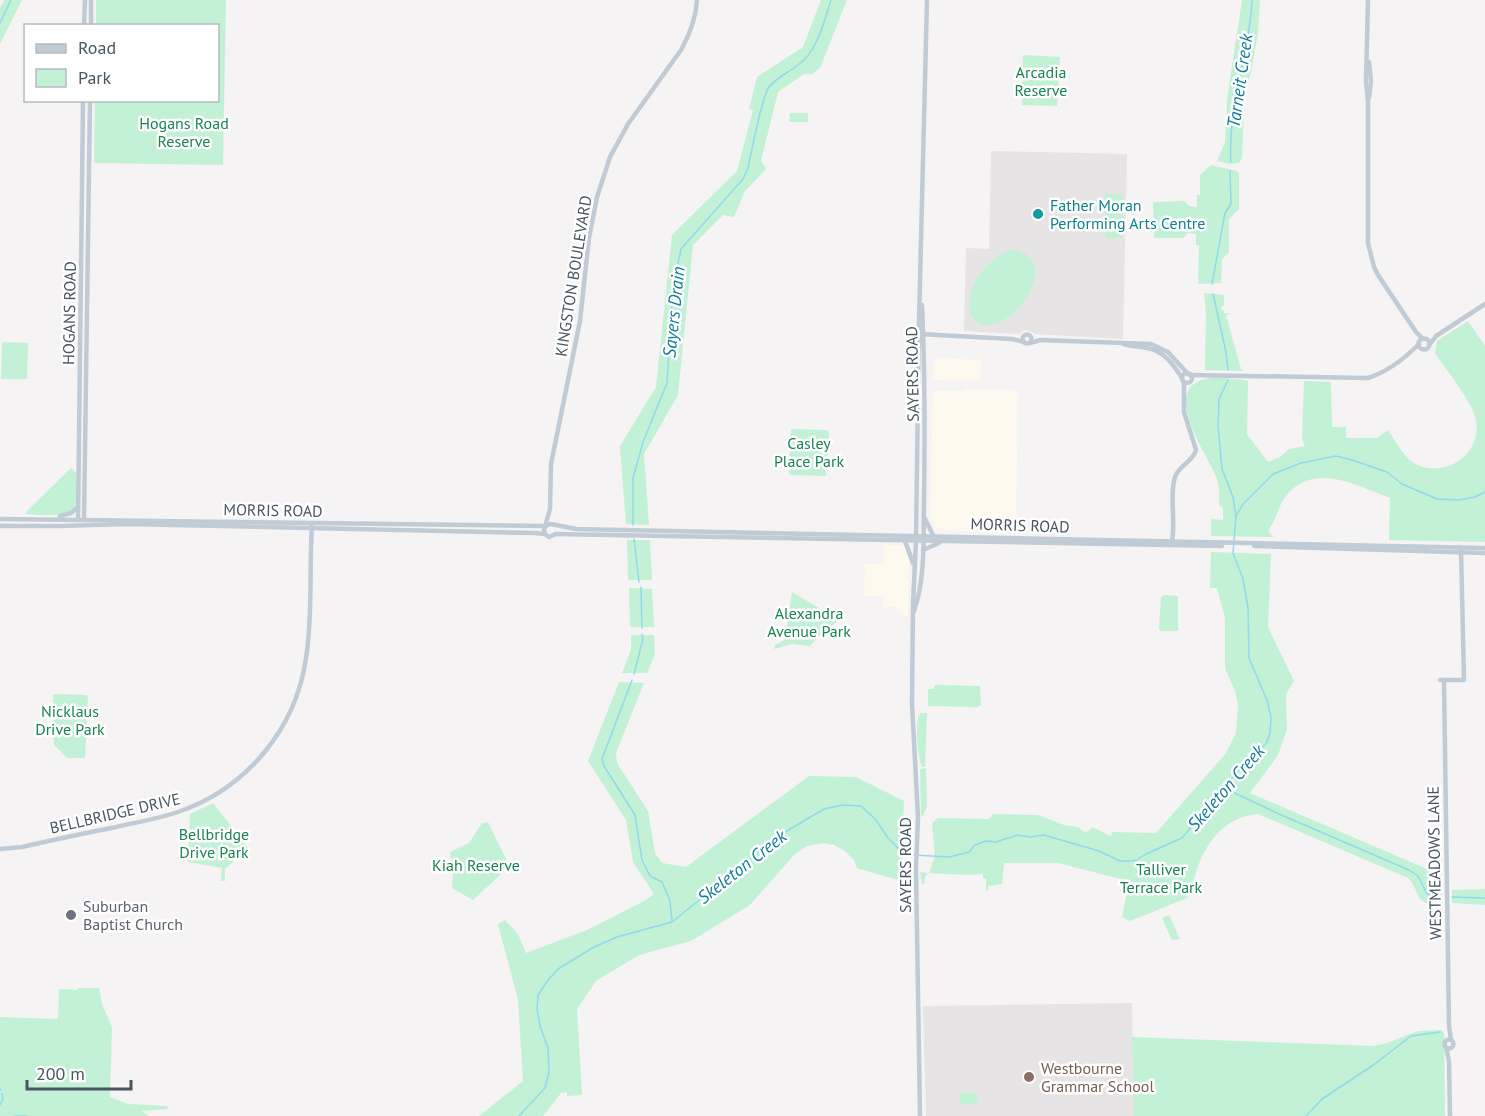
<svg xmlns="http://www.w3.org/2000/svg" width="1485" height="1116" font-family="'PT Sans',sans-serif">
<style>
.commercial{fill:#fdf9ef}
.education{fill:#e6e4e5}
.green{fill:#c3f1d5}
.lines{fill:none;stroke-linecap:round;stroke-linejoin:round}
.stream{stroke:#90daee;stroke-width:1.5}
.secondary{stroke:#c1cbd6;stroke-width:4.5}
.culture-dot{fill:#0f9aa8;stroke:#fff;stroke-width:2}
.worship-dot{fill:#6b7280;stroke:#fff;stroke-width:2}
.education-dot{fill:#8d6e63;stroke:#fff;stroke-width:2}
.labels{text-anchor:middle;stroke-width:5;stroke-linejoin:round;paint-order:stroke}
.park-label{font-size:16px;fill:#17864f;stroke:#fff}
.culture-label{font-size:16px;fill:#0d838f;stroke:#fff;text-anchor:start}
.street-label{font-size:16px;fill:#4a5661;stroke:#fff}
.worship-label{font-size:16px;fill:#5b616d;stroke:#fff;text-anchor:start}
.education-label{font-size:16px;fill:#785e54;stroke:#fff;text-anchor:start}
.water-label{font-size:18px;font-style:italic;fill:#0c7c9b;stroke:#fff}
</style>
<rect width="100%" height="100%" fill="#f5f3f3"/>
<g class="commercial">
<polygon points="934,358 981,360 980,381 933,380"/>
<polygon points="963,389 1018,390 1016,532 935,530 930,517 933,391 963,391"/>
<polygon points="884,545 904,545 909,558 908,618 895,607 883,607 883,596 864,596 865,564 883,564"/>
</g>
<g class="education">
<polygon points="991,151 1127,154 1123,339 1036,334 1025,330 1019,334 964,331 966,248 989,249"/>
<polygon points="1132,1003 1134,1116 926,1116 923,1006"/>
</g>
<g class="green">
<polygon points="4,0 22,0 0,44 0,8"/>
<polygon points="96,0 226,0 223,165 94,163 95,101 218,100 218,26 96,25"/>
<polygon points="821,0 847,0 820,68 812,74 804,74 778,92 761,161 766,169 745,191 734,217 723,215 693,245 678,395 644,454 649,525 626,524 620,446 656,387 672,235 737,171 753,110 749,109 757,77 803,47"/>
<polygon points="1242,0 1260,0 1258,34 1244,107 1242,158 1239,163 1230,164 1217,161 1225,142 1227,100"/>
<polygon points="1025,55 1060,57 1057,106 1022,105 1023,56"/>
<polygon points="790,113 808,113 808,122 789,122"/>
<polygon points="1211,165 1237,171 1239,173 1239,209 1229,219 1229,252 1222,259 1221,283 1198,284 1199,245 1196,245 1196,234 1188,233 1183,238 1154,238 1153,202 1184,201 1189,206 1197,207 1197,195 1200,195 1200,175"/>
<polygon points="1105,194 1123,194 1122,238 1105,238"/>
<path d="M1011 249C1060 257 1024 315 995 324 967 331 965 302 974 284 981 268 996 257 1011 249Z"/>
<polygon points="1204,293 1224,295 1224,306 1222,306 1221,310 1224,310 1224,313 1232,314 1226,315 1241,369 1244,371 1205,370 1206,313"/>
<path d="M1468 321 1485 346V542L1389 540 1390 498C1357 486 1314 461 1286 496 1278 506 1277 519 1269 529L1270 534 1274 537 1211 536V519L1223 520V508L1219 505C1219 495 1220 486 1216 477 1209 457 1164 396 1199 381 1211 375 1232 379 1245 380L1248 381 1247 434 1268 462 1280 457 1289 449 1305 446 1302 439 1304 381 1331 382 1332 427H1346V438H1377L1388 430C1396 442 1403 456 1414 463 1444 480 1482 455 1476 421 1473 402 1446 370 1435 353L1437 341Z"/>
<polygon points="2,342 28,343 27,379 1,379"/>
<polygon points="791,429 827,430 829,432 826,476 791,475 789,473"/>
<path d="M71 468 76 472C76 482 78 496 75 506 71 519 37 515 26 514V512Z"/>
<polygon points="627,540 650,540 652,580 628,580"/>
<path d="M1211 552 1271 554 1268 627 1294 681 1286 694 1287 729 1278 755 1250 793 1441 875 1442 905C1411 905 1422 892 1408 878L1258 814C1223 817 1204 844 1195 876 1192 885 1193 891 1187 898L1130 921 1122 917 1129 881 1058 863H1004L1002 884 988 886V891H986V879H983V874L968 875 928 873 925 877 924 884H922L920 872 929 873 935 856 932 823 938 818 989 819 993 814 1038 815 1064 825 1078 827 1085 832 1089 831 1092 827 1111 836 1112 832 1156 833 1226 753 1236 733 1238 705 1235 691 1225 668V618L1217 588H1210Z"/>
<polygon points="629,588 652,589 654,627 630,627"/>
<polygon points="792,592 839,620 819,636 810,646 792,644 774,649 775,645 785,640"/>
<polygon points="1164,595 1178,596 1178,631 1161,631 1159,629 1161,598"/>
<polygon points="631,635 654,635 655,654 647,673 622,673 631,650"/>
<polygon points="619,682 644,683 616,753 617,763 648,811 655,853 662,863 686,867 809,776 856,777 904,801 901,881 857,868 854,860 845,851 834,845 824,843 807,846 794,855 750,905 691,941 639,955 596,981 577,1009 582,1094 581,1095 567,1096 567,1092 561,1093 543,1116 479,1116 523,1081 518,1000 498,924 505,920 518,934 526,953 587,930 644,901 654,894 633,862 626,820 588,761"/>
<polygon points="935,685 980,686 981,705 977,707 928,706 928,689 933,689"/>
<polygon points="53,694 86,695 88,697 85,758 67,758 54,745"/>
<path d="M920 713H927L925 767H922C918 759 914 722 920 713Z"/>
<polygon points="926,768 927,806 923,816 921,815 920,769"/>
<polygon points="213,803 248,848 225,869 225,881 221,881 222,868 188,862 190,814"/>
<polygon points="488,822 508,863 501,874 473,900 452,888 453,869 450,852 469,843 482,823"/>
<polygon points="1485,889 1485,905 1452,903 1452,890"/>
<polygon points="1169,915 1180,939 1172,940 1162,918"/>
<polygon points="78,988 99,988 102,1004 112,1027 110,1097 128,1104 167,1106 168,1109 141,1111 149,1116 0,1116 0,1017 58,1019 59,989 78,990"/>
<polygon points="1441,1030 1444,1032 1445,1116 1134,1116 1132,1037 1373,1046 1387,1043 1418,1031"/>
<polygon points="960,1093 977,1093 978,1104 960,1104"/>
</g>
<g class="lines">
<g class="stream">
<polyline points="0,23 11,0"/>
<path d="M1231 162C1227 107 1250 55 1252 0"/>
<polyline points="1212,284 1225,213 1231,204 1230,171"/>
<polyline points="1213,294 1226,352 1228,370"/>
<polyline points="1228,380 1219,399 1218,426 1222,469 1233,497 1236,516"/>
<path d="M633 525V478L643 442 667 383 673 289 681 249 743 179 748 168C751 154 762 96 769 87 777 77 788 73 798 65 817 52 824 22 831 0"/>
<polyline points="634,539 639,582"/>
<polyline points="641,587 642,628"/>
<polyline points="634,674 643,639 642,634"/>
<polyline points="632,680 602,759 604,766 635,815 642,860 650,876 662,882 670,901 672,921"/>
<polyline points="1224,788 1279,814 1409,870 1418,876 1427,894 1438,897"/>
<polyline points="1452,897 1485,898"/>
<polyline points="0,1089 1,1090"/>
<polyline points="0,1105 3,1099 2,1094"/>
<polyline points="15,1116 27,1116"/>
<polyline points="519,1116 545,1088 549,1072 548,1048 540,1026 537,1009 538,995 549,979 558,969 594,947 617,937 672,922 780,835 824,809 843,805 861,806 876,820 888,838 898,848 914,855 949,857 969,852 975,845 986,841 996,842 1018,835 1030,837 1044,835 1099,851 1120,861 1129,861 1137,860 1146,854 1182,838 1253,753 1266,744 1270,733 1271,717 1267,700 1249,658 1248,608 1243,579 1233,553 1236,516 1243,504 1273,474 1301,463 1336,456 1352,460 1387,472 1402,484 1437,499 1459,500 1475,497 1485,492"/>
<polyline points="1306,1116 1322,1099 1372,1066 1411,1036 1440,1032"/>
</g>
<g class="secondary">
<polyline points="1368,0 1366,81 1368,103 1368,243 1374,267 1378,275 1416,332 1423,339"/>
<polyline points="84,26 85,0"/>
<polyline points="91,26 91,0"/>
<polyline points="1369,62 1371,81 1369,98"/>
<polyline points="919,334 1012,339 1024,342"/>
<circle cx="1027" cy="339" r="4.5"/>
<circle cx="1424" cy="344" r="5.5"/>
<polyline points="1030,343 1040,340 1151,344 1168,352 1188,374"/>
<path d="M1123 344C1131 347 1139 346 1147 348 1164 351 1173 364 1182 378"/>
<polyline points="1430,344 1436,336 1485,304"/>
<circle cx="1187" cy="378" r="5"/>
<path d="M1190 375 1368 378C1387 372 1405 358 1419 344"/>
<polyline points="60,516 71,513 78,507"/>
<polyline points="0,519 546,526"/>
<polyline points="925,519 933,535"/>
<polyline points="78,520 83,100"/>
<polyline points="84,520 90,100"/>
<polyline points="547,525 551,524 576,529 1485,548"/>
<polyline points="0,526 60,526 128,524 534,533 545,534 549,537 556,534"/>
<path d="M545 534 544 530 550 509 551 464 580 321 589 238 597 197 610 157 628 124 681 50C690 34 696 18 697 0"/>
<polyline points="555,534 1222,546"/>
<polyline points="905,541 913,563"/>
<path d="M1172 541C1176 520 1169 496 1175 477 1179 465 1193 462 1196 450L1184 412V382"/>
<polyline points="1254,546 1485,553"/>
<polyline points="923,550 939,543"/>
<path d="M914 611C926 577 923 538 924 502 925 436 925 371 922 305"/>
<polyline points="1440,680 1464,680 1461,550"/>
<polyline points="1444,680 1449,1026 1451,1040"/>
<path d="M0 849 22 847C53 840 85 833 116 827 137 822 158 819 178 812 246 789 296 729 306 658 313 615 309 569 312 526"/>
<circle cx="1449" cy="1044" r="4.5"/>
<polyline points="1446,1047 1449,1061 1450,1116"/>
<polyline points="920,1116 916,869 918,817 912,704 913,604 916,541 919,321 927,0"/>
</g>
</g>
<circle class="culture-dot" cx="1038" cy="214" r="6"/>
<circle class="worship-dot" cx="71" cy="915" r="6"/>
<circle class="education-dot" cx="1029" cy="1077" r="6"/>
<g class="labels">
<g class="park-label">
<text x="1041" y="78">Arcadia<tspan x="1041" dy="18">Reserve</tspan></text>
<text x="184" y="129">Hogans Road<tspan x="184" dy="18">Reserve</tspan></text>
<text x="809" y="449">Casley<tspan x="809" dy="18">Place Park</tspan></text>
<text x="809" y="619">Alexandra<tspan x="809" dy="18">Avenue Park</tspan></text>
<text x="70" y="717">Nicklaus<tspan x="70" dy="18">Drive Park</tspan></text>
<text x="214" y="840">Bellbridge<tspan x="214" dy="18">Drive Park</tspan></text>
<text x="476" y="871">Kiah Reserve</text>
<text x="1161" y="875">Talliver<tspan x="1161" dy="18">Terrace Park</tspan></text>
</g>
<g class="culture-label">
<text x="1050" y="211">Father Moran<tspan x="1050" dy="18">Performing Arts Centre</tspan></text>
</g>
<g class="street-label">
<text transform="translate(573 276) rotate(-81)" y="6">KINGSTON BOULEVARD</text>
<text transform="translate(69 313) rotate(-89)" y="6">HOGANS ROAD</text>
<text transform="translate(912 374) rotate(-91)" y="6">SAYERS ROAD</text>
<text transform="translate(273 510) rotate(1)" y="6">MORRIS ROAD</text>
<text transform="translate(1020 525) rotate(2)" y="6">MORRIS ROAD</text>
<text transform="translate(115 813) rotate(-13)" y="6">BELLBRIDGE DRIVE</text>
<text transform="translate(1434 863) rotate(-91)" y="6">WESTMEADOWS LANE</text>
<text transform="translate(905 865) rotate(-90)" y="6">SAYERS ROAD</text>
</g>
<g class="worship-label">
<text x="83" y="912">Suburban<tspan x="83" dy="18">Baptist Church</tspan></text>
</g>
<g class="education-label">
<text x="1041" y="1074">Westbourne<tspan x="1041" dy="18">Grammar School</tspan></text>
</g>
<g class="water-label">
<text transform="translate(1240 81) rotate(-82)" y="6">Tarneit Creek</text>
<text transform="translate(674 312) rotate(-84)" y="6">Sayers Drain</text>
<text transform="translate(1226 788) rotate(-49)" y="6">Skeleton Creek</text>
<text transform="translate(742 867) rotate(-38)" y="6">Skeleton Creek</text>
</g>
</g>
<rect x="24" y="24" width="195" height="78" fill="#ffffff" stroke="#b7bbc0" stroke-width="1.5"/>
<rect x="36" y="44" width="30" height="9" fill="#c1cbd6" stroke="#b7bbc0" stroke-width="1.5"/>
<text x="78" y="54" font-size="18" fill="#4a5661">Road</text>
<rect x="36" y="69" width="30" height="18" fill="#c3f1d5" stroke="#b7bbc0" stroke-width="1.5"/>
<text x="78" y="84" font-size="18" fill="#4a5661">Park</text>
<path d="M27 1080v9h104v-9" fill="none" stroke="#4a5661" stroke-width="3"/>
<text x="36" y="1080" font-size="18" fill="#4a5661" stroke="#ffffff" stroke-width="4.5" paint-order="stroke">200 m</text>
</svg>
